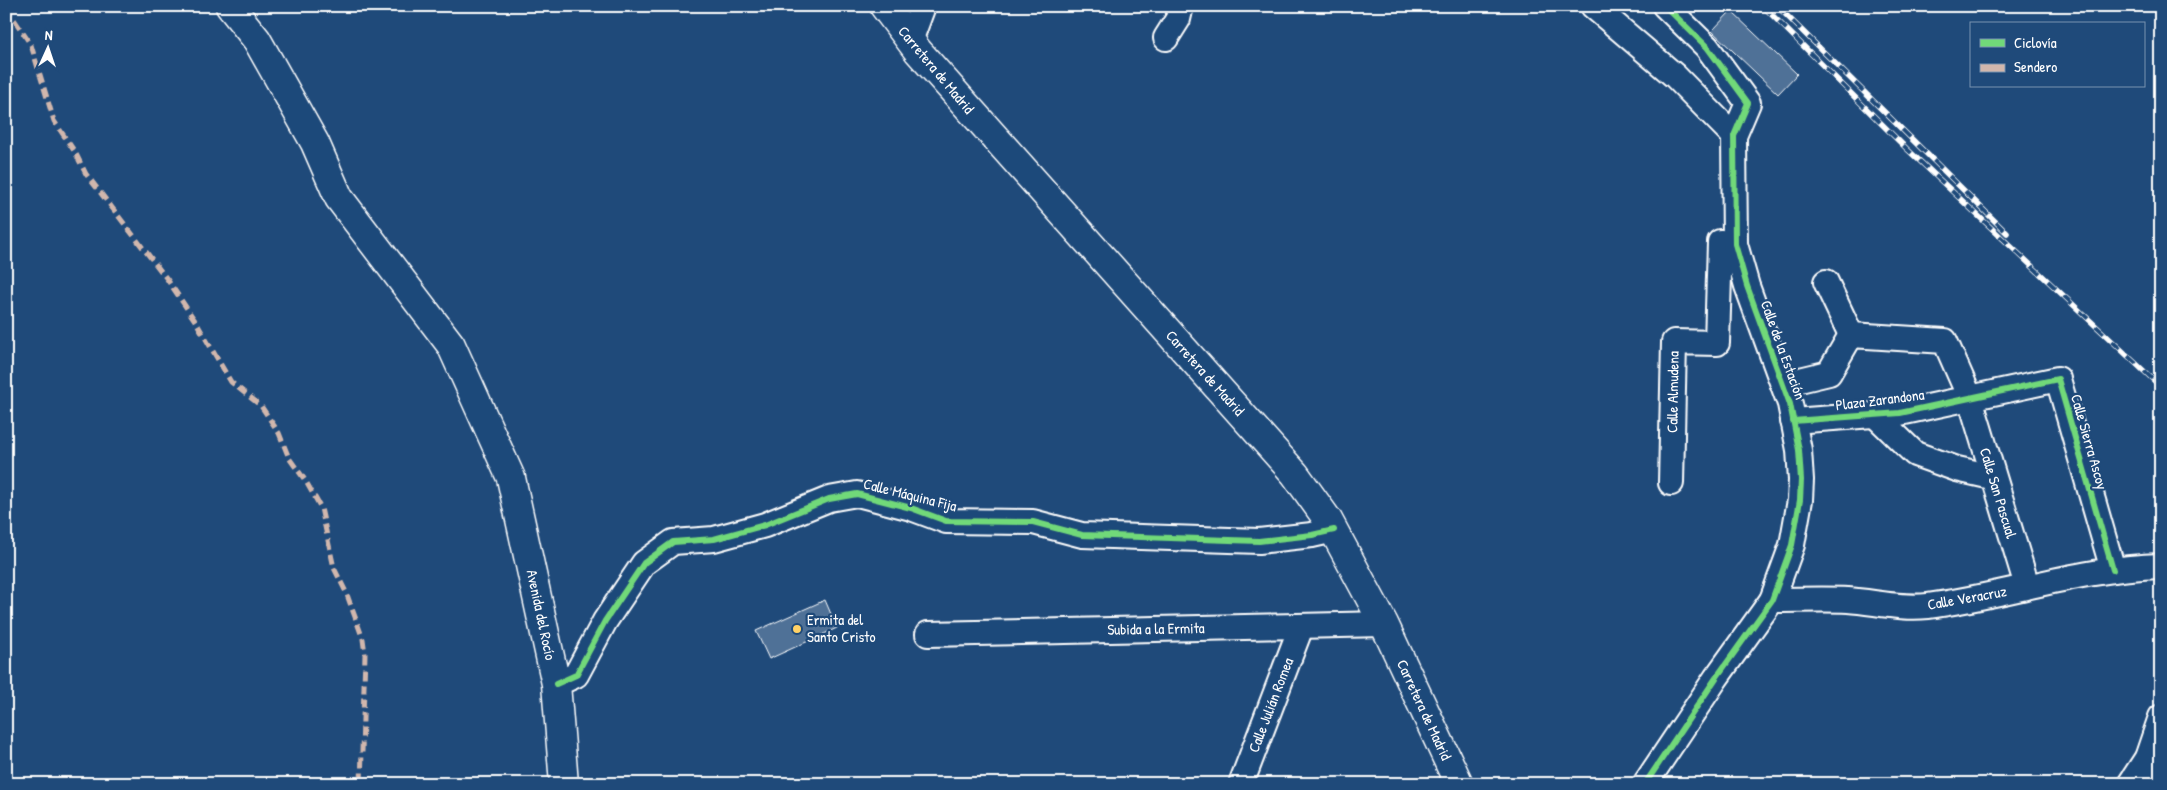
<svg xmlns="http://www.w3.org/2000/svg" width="2167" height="790" font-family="'Patrick Hand',sans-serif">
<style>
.building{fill:#507197;stroke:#fff}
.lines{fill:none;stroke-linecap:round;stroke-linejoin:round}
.minor-casing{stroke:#fff;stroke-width:28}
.major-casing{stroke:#fff;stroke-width:31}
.minor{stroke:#1f4a7a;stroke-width:24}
.major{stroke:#1f4a7a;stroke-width:28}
.rail-casing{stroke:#fff;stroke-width:5.5}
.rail{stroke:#1f4a7a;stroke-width:4;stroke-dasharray:11;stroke-linecap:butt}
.quiet{stroke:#d1b7ad;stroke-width:5;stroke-dasharray:10 5;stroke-linecap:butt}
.cycleway-casing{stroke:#1f4a7a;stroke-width:9}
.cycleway{stroke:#71d979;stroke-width:6}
.poi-dot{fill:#ffd166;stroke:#1f4a7a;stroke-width:2}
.labels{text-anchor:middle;stroke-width:4.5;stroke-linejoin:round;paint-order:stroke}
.street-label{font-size:15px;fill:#fff;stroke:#1f4a7a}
.poi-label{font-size:15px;fill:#fff;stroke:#1f4a7a;text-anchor:start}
</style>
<rect width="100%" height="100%" fill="#1f4a7a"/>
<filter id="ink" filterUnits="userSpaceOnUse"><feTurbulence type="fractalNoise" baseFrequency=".02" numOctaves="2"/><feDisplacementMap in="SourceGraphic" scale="10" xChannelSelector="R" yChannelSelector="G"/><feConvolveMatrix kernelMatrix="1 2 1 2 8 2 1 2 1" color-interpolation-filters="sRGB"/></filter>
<g filter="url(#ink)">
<g class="building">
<polygon points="1700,6 1712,6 1706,12"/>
<polygon points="1731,11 1797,74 1778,94 1712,31"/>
<polygon points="825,600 837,628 769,659 756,631"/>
</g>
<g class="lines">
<defs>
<g id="minor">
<polyline points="1593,6 1675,76 1734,136"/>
<polyline points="1166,38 1178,19 1181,6"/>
<polyline points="910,41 923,6"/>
<polyline points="1826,282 1851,335"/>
<polyline points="1783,384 1829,373 1851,335 1945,341 1970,398 2027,586"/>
<polyline points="1875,415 1915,454 1957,469 1992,477"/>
<polyline points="1793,421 1900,413 2058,379 2113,570"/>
<polyline points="1671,483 1674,342 1717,343 1720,242 1735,244"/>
<path d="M1772 600C1798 600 1823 599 1848 600 1875 602 1901 609 1928 606 2006 596 2081 568 2161 566"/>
<polyline points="928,634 1384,624"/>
<polyline points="556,684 576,675 605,621 644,563 673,542 714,539 765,525 829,499 857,494 911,508 946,521 1033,522 1082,535 1259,541 1312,535 1334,530"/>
<polyline points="2147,758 2161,782"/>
<polyline points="1241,784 1301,627"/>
<polyline points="1645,784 1716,678 1772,600 1792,545 1800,500 1801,480 1799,450 1790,404 1747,286 1735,244 1734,136 1748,103 1707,47 1665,6"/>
<polyline points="2130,784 2147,758 2161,717"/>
</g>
<g id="major">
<polyline points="230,6 257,40 315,143 339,198 451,345 511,478 556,684 564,784"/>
<polyline points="884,6 918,51 1295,474 1328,520 1384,624 1459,784"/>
</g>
</defs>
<use href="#minor" class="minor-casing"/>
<use href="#major" class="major-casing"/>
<use href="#minor" class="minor"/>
<use href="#major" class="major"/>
<defs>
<g id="rail">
<polyline points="1763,6 1907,149 2161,387"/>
<polyline points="1777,6 2007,233"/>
</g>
</defs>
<use href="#rail" class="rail-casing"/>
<use href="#rail" class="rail"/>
<g class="quiet">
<polyline points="6,7 31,45 54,121 75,152 86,174 167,279 196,322 231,382 261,406 279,433 289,458 305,480 321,508 334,568 346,592 363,639 365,654 361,784"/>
<polyline points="2157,731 2161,732"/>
</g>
<defs>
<g id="cycleway">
<polyline points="1793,421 1900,413 2058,379 2113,570"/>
<polyline points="556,684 576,675 605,621 644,563 673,542 714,539 765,525 829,499 857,494 911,508 946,521 1033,522 1082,535 1259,541 1312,535 1334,530"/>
<polyline points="1645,784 1716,678 1772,600 1792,545 1800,500 1801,480 1799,450 1790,404 1747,286 1735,244 1734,136 1748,103 1707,47 1665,6"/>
</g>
</defs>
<use href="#cycleway" class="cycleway-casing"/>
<use href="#cycleway" class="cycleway"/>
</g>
</g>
<circle class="poi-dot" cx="797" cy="629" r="5"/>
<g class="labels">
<g class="street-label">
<text transform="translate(936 70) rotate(50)" y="5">Carretera de Madrid</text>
<text transform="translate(1783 350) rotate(70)" y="5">Calle de la Estación</text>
<text transform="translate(1205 373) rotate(48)" y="5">Carretera de Madrid</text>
<text transform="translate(1673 392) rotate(-89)" y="5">Calle Almudena</text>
<text transform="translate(1880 400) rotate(-7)" y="5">Plaza Zarandona</text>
<text transform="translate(2089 442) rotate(74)" y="5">Calle Sierra Ascoy</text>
<text transform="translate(1998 493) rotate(73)" y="5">Calle San Pascual</text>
<text transform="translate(910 495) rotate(14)" y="5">Calle Máquina Fija</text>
<text transform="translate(1967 598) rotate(-10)" y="5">Calle Veracruz</text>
<text transform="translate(541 615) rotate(78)" y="5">Avenida del Rocío</text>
<text transform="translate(1156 629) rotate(-1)" y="5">Subida a la Ermita</text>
<text transform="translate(1271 705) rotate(-69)" y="5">Calle Julián Romea</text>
<text transform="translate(1424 710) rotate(65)" y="5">Carretera de Madrid</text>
</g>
<g class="poi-label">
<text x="807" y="625">Ermita del<tspan x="807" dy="17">Santo Cristo</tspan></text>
</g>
</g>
<rect width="2167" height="790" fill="none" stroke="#1f4a7a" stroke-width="25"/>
<rect x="12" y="12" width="2142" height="765" fill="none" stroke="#fff" stroke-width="2" filter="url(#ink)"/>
<rect x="1970" y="22" width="175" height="65" fill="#1f4a7a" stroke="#7992af"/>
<rect x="1980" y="39" width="25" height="8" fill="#71d979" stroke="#7992af"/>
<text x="2014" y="48" font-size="15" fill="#ffffff">Ciclovía</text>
<rect x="1980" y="64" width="25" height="8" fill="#d1b7ad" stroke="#7992af"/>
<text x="2014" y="72" font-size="15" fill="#ffffff">Sendero</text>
<g transform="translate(48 48) rotate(3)" stroke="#1f4a7a" stroke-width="4" paint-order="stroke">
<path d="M0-4L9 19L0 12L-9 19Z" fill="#ffffff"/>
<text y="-8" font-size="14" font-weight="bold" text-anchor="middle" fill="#ffffff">N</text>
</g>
</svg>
